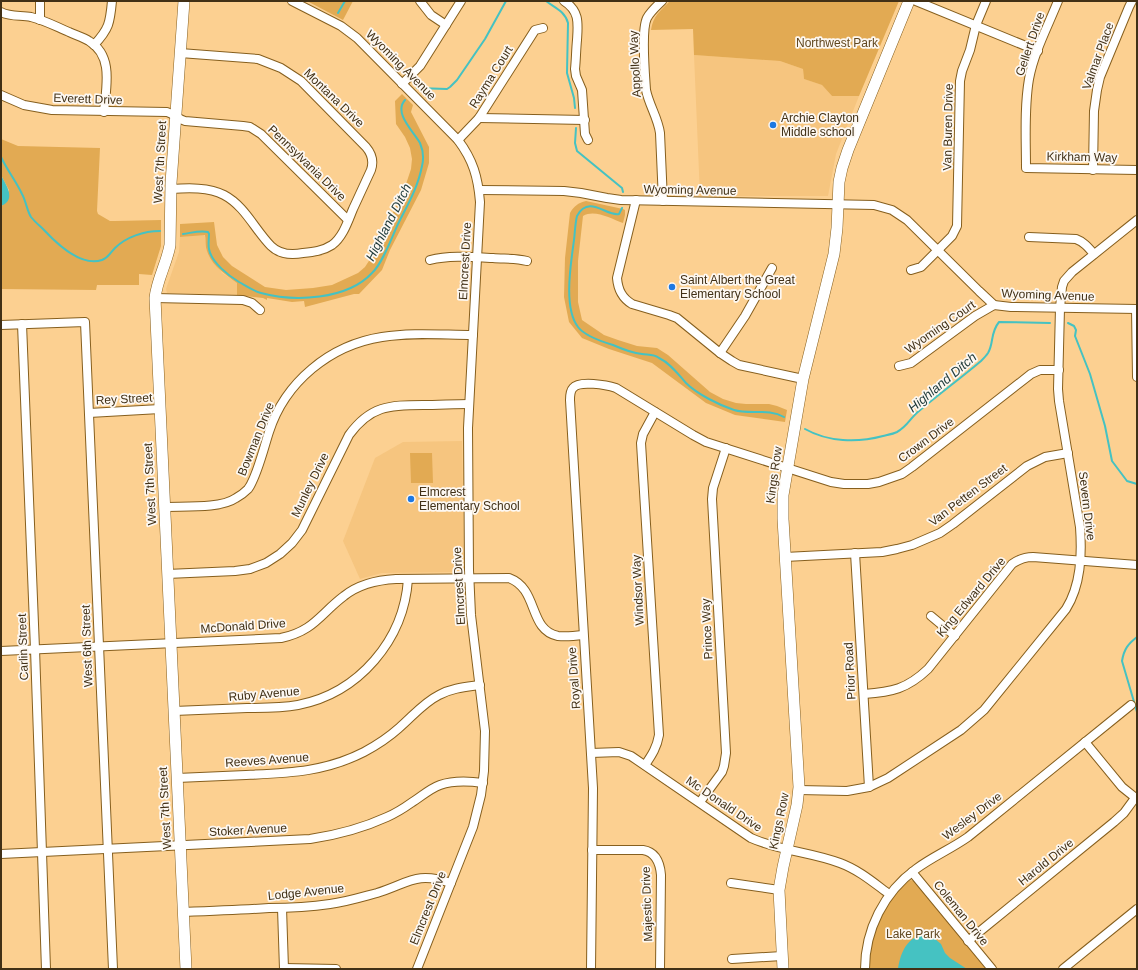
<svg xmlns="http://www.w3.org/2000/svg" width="1138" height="970" font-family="Arial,sans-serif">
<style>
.built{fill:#f6c57f}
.green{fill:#e2aa53}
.water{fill:#45c2c2}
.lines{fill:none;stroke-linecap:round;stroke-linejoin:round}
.stream{stroke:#45c2c2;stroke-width:2}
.minor-casing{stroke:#865f1e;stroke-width:10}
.major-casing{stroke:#865f1e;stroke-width:12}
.minor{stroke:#fff;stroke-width:8}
.major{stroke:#fff;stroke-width:11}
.poi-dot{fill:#1d78e2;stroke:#fdf8f2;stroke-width:1.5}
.labels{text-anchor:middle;stroke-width:3.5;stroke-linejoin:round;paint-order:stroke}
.park-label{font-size:12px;fill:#61471f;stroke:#fdf8f2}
.street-label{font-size:12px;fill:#413016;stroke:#fdf8f2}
.poi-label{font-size:12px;fill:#413016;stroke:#fdf8f2;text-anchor:start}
.water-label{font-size:13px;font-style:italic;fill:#1e3939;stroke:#fdf8f2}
</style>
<rect width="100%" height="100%" fill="#fcd091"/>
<g class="built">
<polygon points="694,55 780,61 803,69 804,79 822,85 832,96 859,96 836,154 828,196 700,196"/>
<polygon points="204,234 205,237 206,249 222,273 237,283 237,295 167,293 166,289 167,286 179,252 180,237"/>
<polygon points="462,441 464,564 462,570 457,572 382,573 367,577 360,579 343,541 375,458 403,442"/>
</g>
<g class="green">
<polygon points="307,1 353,1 343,20"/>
<path d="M670 1H899L859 96H832L822 85 804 79 803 69 780 61 694 55 693 29 651 30C653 16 660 11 670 1Z"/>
<path d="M402 94 413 105 411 112 429 147V163L421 190 390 250 382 270 359 294H354L305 307 304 301 292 302 267 298V300L263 298 237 295V283C225 274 212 266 207 251 205 246 206 240 205 235L180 237V224L214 222 217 245 223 257 232 266 265 287 286 290 313 288 332 285 358 273 365 267 376 250 406 184 411 169 412 159 410 148 405 137 396 124 395 101Z"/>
<polygon points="1,139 18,146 100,148 97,211 98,214 110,221 115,221 161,220 161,246 152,275 139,274 139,285 97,285 96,290 1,289 1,206 3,205 9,190 1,175"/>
<path d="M586 201 623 209 625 210V215L623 223C611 219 595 209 583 216L578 261V302L582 320 604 335 618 340 637 346 657 348 668 355 710 392 723 399 736 403 746 404H769L777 406 787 410 785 422 735 415 706 403 652 363 609 349 582 338 569 322 564 297 565 258 570 213C574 206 578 203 586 201Z"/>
<polygon points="410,453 432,453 433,483 411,483"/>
<path d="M911 880 916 882 986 969H869C870 962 870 954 871 947 875 928 892 888 911 880Z"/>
</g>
<g class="water">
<path d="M1 175C6 185 17 200 1 206Z"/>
<path d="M921 936 934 938 941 944 945 953 950 958 967 969H898C900 955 906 938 921 936Z"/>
</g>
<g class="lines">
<g class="stream">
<path d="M546 1C555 8 565 11 568 23L567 73 574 98 575 108"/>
<polyline points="338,13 345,1"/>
<polyline points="417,88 447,89 450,87 457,80 485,39 506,1"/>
<polyline points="576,128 575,143 577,151 622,188 623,192"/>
<path d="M1 157C7 170 16 181 22 194 26 201 27 211 31 217 35 222 40 226 44 230 57 244 81 267 102 260 108 258 110 253 115 248 126 237 144 231 160 231"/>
<path d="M622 208 619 214C607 217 589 194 577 216 575 224 575 232 574 240 571 263 563 307 578 327 584 335 603 342 613 345 622 349 632 353 642 354 648 355 654 354 659 358 670 363 678 374 686 383 697 394 719 405 734 410 750 415 768 408 784 417"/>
<path d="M183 234C191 233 200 230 208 232L209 234C209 239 208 245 209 249 211 262 229 276 239 282 246 286 253 291 261 293 294 302 347 300 372 273 383 263 392 236 399 222 408 204 418 187 422 166 424 158 423 150 420 143 414 132 393 113 405 100"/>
<polyline points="1068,323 1074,326 1076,330 1075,336 1090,374 1105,426 1112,461 1127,481 1137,484"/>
<path d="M805 429C828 442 857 443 883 436 887 435 893 434 897 432 908 426 910 418 919 411 939 394 961 378 981 361 983 359 986 356 988 353 994 343 990 333 999 322L1050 323"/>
<path d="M1137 637C1128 644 1124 649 1122 661L1137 712"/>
</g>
<defs>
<g id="minor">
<path d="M292 1 341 26 357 38 458 140C473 160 478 177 480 202L468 428 469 570 471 615 485 731 484 771 481 795 473 827 417 969"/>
<polyline points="420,1 431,15 446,25"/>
<path d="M564 1C580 11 578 24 577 40 576 50 576 60 575 69L576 76 582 90 585 134 588 140"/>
<path d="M662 1C657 6 651 11 647 18 641 30 645 74 646 90 649 105 658 118 660 133L663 201"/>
<polyline points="916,1 1038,51"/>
<path d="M1058 1C1048 26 1034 52 1029 79 1024 108 1026 139 1026 168L1137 170"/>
<path d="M1 12C10 17 21 15 31 17 44 20 57 27 69 32 75 35 83 37 89 41 114 56 106 87 104 112"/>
<polyline points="40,20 40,1"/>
<path d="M94 45C109 29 110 23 112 1"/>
<polyline points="402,84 420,66 461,1"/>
<path d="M1 95 24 105 52 110 167 112C174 114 178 119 185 121L243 126 250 127 261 134 348 220"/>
<polyline points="479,118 585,120"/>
<polyline points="458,140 479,118 535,30 543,28"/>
<polyline points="1093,170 1094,111 1097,90 1100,77 1129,7 1132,1"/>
<path d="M171 189C188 188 209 187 224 195 245 206 255 230 271 246 280 255 292 255 303 253 313 252 323 251 332 245 343 237 348 221 353 209 359 196 365 183 371 170 374 161 372 154 366 147L301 81 281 68 258 59 180 53"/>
<polyline points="479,190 564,191 581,193 607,198 621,200 874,205 892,210 907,220 979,291 994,305 1011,307 1137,309"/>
<path d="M636 200 617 278C618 290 622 298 632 304L669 315 677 318 720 353 732 361 739 365 803 379"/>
<path d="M1029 237 1076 239C1084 242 1088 247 1094 254"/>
<path d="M430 260C449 255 473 257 493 258 504 259 515 258 527 261"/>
<polyline points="911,270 921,267 952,236 957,226 960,81 962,71 970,50 976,25 986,1"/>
<polyline points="155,298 243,300 252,303 260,310"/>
<polyline points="1136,309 1137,377"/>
<polyline points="22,324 35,649 46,969"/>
<polyline points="1,325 85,322 113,969"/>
<polyline points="720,353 745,316 772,268"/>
<polyline points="899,366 911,363 975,316 994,305"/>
<polyline points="89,413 160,409"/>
<path d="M164 507C184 506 220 509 236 498 240 496 245 492 248 489 257 477 264 447 269 432 285 382 330 345 382 337 412 332 443 335 473 335"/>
<polyline points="855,553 869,787"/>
<polyline points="785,557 882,552 897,549 912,545 940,533 953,524 1027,466 1045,457 1068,453"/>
<path d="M167 574 235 571 250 569 266 563 280 554 292 543 302 530 349 435C370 406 389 405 423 405 438 405 454 404 469 404"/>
<polyline points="931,616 955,636"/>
<path d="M1 651 281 638C314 631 320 614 344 596 359 584 377 580 396 579L509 578C539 589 528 630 558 636 566 637 575 636 583 635"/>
<path d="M864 694C892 692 907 689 928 669L1012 564C1019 559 1025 557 1033 557L1137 565"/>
<path d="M174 711C198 710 222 709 247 708 264 708 281 708 298 705 359 693 404 640 408 579"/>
<polyline points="1085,742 1122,787 1137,799"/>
<path d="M591 753 619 752 631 756 751 838C780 851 811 852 840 863 859 870 874 883 889 894"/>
<path d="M645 765C652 755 657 747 659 735L641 443 643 434 655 412"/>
<path d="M177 778C200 777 223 776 246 775 289 773 325 772 364 752 377 745 389 737 399 728 413 716 423 703 439 695 452 688 466 687 480 685"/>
<path d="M799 790 847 791 869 787 888 778 961 730 984 710 1066 609C1081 585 1082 555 1080 527L1059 401 1058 389 1060 308 1062 287 1064 281 1072 272 1137 220"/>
<polyline points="700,802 722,772 724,766 726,753 712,499 713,488 726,448"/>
<path d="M592 850H643C656 852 660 863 661 875L660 969"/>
<path d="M1 854 310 839C337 835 363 828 387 817 396 813 404 808 411 803 421 797 429 789 440 785 454 780 469 781 483 783"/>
<polyline points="912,872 992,969"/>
<polyline points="731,883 779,890"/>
<polyline points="282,908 284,969"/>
<path d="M183 912C212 911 240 910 269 908 289 908 310 907 330 904 346 902 362 897 377 893 409 883 416 871 451 883"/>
<polyline points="968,941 1114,822 1124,813 1135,798"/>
<polyline points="732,959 782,956"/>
<polyline points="284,968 336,969"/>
<path d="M591 969 593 788 570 400C570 396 570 391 573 388 579 380 607 385 616 388L693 435 706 442 831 482 844 484H868L879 482 902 474 912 467 1031 374 1040 370H1059"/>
<path d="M865 969C865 930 884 892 916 869 932 857 951 849 968 837L1131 705"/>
<polyline points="1063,969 1137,909"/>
</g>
<g id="major">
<path d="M184 1 171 183 170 245C167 263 157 279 155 298L186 969"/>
<polyline points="783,969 779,890 783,867 797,805 799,787 783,519 783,495 803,379 834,254 837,228 839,182 842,168 848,150 909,1"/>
</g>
</defs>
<use href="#minor" class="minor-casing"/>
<use href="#major" class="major-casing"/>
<use href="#minor" class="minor"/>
<use href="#major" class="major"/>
</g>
<g class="poi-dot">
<circle cx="773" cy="125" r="4"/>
<circle cx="672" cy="287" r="4"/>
<circle cx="411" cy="499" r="4"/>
</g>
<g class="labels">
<g class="park-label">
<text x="837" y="47">Northwest Park</text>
<text x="913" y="938">Lake Park</text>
</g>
<g class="street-label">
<text transform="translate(1030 44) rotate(-71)" y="4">Gellert Drive</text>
<text transform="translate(1098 56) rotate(-70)" y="4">Valmar Place</text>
<text transform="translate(635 64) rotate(-93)" y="4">Appollo Way</text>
<text transform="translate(401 65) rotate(45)" y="4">Wyoming Avenue</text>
<text transform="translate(491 77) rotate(-58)" y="4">Rayma Court</text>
<text transform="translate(334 98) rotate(44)" y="4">Montana Drive</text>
<text transform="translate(88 99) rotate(2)" y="4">Everett Drive</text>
<text transform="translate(948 127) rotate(-89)" y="4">Van Buren Drive</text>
<text transform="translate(1082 157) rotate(1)" y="4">Kirkham Way</text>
<text transform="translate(160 162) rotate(-87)" y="4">West 7th Street</text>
<text transform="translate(307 163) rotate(44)" y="4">Pennsylvania Drive</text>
<text transform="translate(690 190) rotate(1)" y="4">Wyoming Avenue</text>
<text transform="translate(465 261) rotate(-87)" y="4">Elmcrest Drive</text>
<text transform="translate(1048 295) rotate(2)" y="4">Wyoming Avenue</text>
<text transform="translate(940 327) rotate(-35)" y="4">Wyoming Court</text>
<text transform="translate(124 399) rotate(-3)" y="4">Rey Street</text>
<text transform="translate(256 439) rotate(-68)" y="4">Bowman Drive</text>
<text transform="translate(926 440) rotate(-37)" y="4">Crown Drive</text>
<text transform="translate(774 475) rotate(-82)" y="4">Kings Row</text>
<text transform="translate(150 484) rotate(-93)" y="4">West 7th Street</text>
<text transform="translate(310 485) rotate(-64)" y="4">Munley Drive</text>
<text transform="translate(968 495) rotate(-37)" y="4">Van Petten Street</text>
<text transform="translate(1087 506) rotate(83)" y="4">Severn Drive</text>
<text transform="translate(459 586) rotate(-93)" y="4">Elmcrest Drive</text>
<text transform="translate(638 590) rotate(-93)" y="4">Windsor Way</text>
<text transform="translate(971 597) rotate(-50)" y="4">King Edward Drive</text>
<text transform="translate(243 626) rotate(-4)" y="4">McDonald Drive</text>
<text transform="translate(707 629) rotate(-93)" y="4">Prince Way</text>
<text transform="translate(87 646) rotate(-92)" y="4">West 6th Street</text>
<text transform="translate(23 647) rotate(-92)" y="4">Carlin Street</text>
<text transform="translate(850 671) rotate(-93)" y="4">Prior Road</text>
<text transform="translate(574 678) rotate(-94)" y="4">Royal Drive</text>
<text transform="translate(264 694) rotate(-5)" y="4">Ruby Avenue</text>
<text transform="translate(267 760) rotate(-4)" y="4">Reeves Avenue</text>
<text transform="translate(724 804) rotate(34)" y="4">Mc Donald Drive</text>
<text transform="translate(165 808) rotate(-93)" y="4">West 7th Street</text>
<text transform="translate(972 816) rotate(-37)" y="4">Wesley Drive</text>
<text transform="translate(779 821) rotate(-78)" y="4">Kings Row</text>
<text transform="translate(248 830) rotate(-3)" y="4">Stoker Avenue</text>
<text transform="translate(1046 862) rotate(-39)" y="4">Harold Drive</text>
<text transform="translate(306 892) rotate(-6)" y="4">Lodge Avenue</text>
<text transform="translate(647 904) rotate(-92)" y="4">Majestic Drive</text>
<text transform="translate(428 908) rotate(-68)" y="4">Elmcrest Drive</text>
<text transform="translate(961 913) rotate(51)" y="4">Coleman Drive</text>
</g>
<g class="poi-label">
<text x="781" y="122">Archie Clayton<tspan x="781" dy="14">Middle school</tspan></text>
<text x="680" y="284">Saint Albert the Great<tspan x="680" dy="14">Elementary School</tspan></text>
<text x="419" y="496">Elmcrest<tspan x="419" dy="14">Elementary School</tspan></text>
</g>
<g class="water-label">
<text transform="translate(388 222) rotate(-63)" y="5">Highland Ditch</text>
<text transform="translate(942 382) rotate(-40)" y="5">Highland Ditch</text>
</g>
</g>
<rect width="1138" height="970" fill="none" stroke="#413016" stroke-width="4"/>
</svg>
